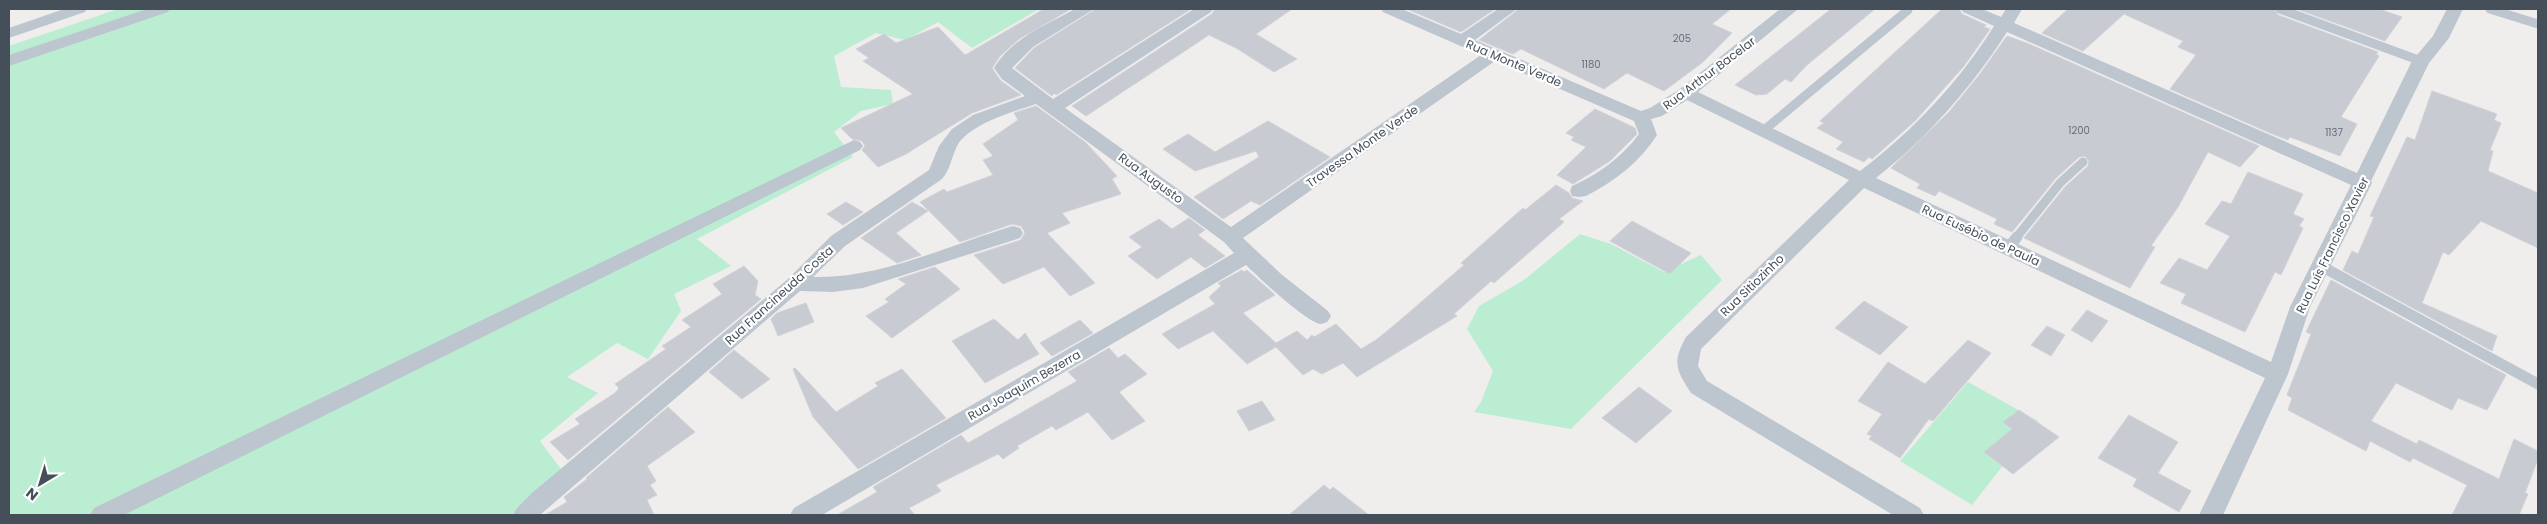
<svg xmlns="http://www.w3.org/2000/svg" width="2547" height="524" viewBox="0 0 2547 524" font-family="Poppins,sans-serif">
  <rect width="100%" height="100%" fill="#f0eded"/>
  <path fill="#bbedd2" d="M118,9H1039L972,48L938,22L905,40L876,33L834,56L841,87L891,90L893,104L861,111L834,132L853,157L697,239L731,266L674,294L681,311L648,359L617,343L567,377L598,393L540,441L563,472L519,515H9V46Z
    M1580,234L1611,244L1664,272L1701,255L1722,280L1571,429L1474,412L1481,402L1493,371L1467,329L1479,306L1524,280Z
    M1968,382L2038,421L1972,505L1900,461Z"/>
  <path fill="#c9cbd3" stroke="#d1d2d8" d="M1044,9H1071L1019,39L1000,56L992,68L1001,81L1021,95L972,113L906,154L878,167L862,150L865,146L862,141L852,139L841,128L913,94L863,61L869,58L856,49L884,34L896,43L938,27L965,55Z
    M1096,9H1191L1056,95L1054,93L1052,96L1015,68L1034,48Z
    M1215,9H1292L1256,34L1297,59L1274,72L1236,48L1209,35L1086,116L1072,106L1212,14Z
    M1407,9H1495L1461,32Z
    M1519,9H1731L1712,24L1732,33L1703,62L1664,91L1627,73L1604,89L1521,49L1513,54L1479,40Z
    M1831,9H1875L1807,65L1791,82L1785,79L1767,94L1756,95L1735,85Z
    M1942,9H1959L1962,14L1986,25L1984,27L1990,29L1964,66L1915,121L1872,159L1869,157L1864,162L1836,149L1843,142L1817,128L1824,123L1820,121Z
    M2068,9H2274L2278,15L2378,52L2376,54L2379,56L2341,117L2357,124L2340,156L2290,137L2288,140L2270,133L2170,89L2196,55L2178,47L2183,41L2124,14L2083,51L2042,33Z
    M2297,9H2379L2402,17L2385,41Z
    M2007,36L2029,44L2259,146L2240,167L2208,152L2178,207L2151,246L2155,247L2130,288L2024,238L2065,187L2088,166L2089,161L2085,156L2079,157L2056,178L2012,232L1994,224L1997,219L1939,191L1935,196L1917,188L1920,184L1891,168L1949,112L1980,74Z
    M2432,91L2497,114L2494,120L2501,123L2490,150L2493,151L2488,171L2538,193V248L2481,221L2449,255L2443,252L2422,303L2497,336L2492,351L2343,270L2352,251L2358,254L2374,217L2370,216L2407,137L2415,140Z
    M1036,106L1085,142L1117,176L1112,179L1121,194L1062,213L1070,223L1047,233L1095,283L1070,296L1044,267L1003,284L974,255L1021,240L1025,232L1021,226L1012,224L960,242L920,202L944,189L947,192L993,175L983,160L993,156L983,144L1018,120L1014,113Z
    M1595,109L1635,128L1637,134L1610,161L1573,184L1557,175L1586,147L1571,140L1574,137L1566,133Z
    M1268,121L1330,157L1260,205L1251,201L1223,219L1194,197L1259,157L1256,151L1195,171L1163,149L1188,134L1215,152Z
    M2248,172L2303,194L2293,214L2304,219L2299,226L2303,228L2281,275L2275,272L2245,332L2181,303L2186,294L2160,283L2179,258L2207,270L2230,236L2205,224L2222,201L2231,204Z
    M1556,185L1569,193L1572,198L1583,201L1559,219L1564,222L1494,283L1491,281L1454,314L1457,316L1357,377L1343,363L1322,374L1313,369L1303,375L1276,347L1247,364L1213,331L1178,349L1162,334L1215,304L1209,297L1221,286L1218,283L1242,270L1244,272L1247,270L1275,295L1243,313L1276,343L1297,331L1307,340L1312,335L1314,337L1336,324L1361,349L1376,340L1398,322L1464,265L1461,263L1523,208L1525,210Z
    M846,202L863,212L843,225L827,214Z
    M912,202L928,211L896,233L921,255L897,263L861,238Z
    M1189,218L1205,230L1198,235L1225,256L1205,268L1191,257L1157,279L1128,256L1142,247L1129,237L1159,219L1172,229Z
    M1632,221L1691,253L1670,274L1610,241Z
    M744,266L758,281L755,295L761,299L568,460L550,442L580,424L575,419L615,393L619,388L615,384L666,349L662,346L691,327L682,320L722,294L713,284Z
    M935,267L960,289L892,338L866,316L889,302L885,299L906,284L898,279Z
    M2331,280L2506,375L2487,410L2458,398L2452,410L2396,383L2371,421L2417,444L2419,440L2499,479L2514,439L2538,451V459L2525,493L2528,494L2519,515H2452L2467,485L2413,458L2410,462L2370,441L2366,451L2288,410L2292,398L2287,395L2311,334L2306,332Z
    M1864,301L1908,327L1880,355L1835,328Z
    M806,303L814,322L778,336L771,319L777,313Z
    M2087,310L2108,321L2092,342L2071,330Z
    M994,319L1018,340L1025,333L1039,354L985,383L952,341Z
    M1080,320L1093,333L1052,356L1040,343Z
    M2047,326L2065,335L2051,356L2031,345Z
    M1968,340L1991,353L1933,421L1929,419L1900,458L1869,439L1872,436L1867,434L1882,414L1858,401L1888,362L1925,384Z
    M1109,348L1118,358L1125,354L1147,374L1119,392L1145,421L1112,440L1088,412L1056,430L1052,426L1017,446L1019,448L1003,459L998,454L936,485L941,491L909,508L915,515H837L877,492L873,487L961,435L968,443L1077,381L1068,372Z
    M734,350L770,379L742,399L709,372Z
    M795,368L836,412L878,386L875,383L902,369L946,418L858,469L813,417L793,369Z
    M1639,387L1672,411L1636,443L1602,418Z
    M1262,401L1275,420L1249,431L1237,411Z
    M668,407L695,432L647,466L656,481L650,485L657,495L647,500L654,515H545L567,502L564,497L587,479L586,478Z
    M2019,410L2059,437L2013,474L1984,452L2012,429L2003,422Z
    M2129,415L2178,442L2158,473L2191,491L2179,512L2133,486L2137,479L2098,458Z
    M1324,485L1330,490L1333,487L1369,515H1289Z"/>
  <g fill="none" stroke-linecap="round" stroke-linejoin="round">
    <path stroke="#bdc6cf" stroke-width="9" d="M2280,9L2421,61
      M2490,9L2538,24
      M1763,131L1908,10
      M2016,238L2060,183L2083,162"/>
    <path stroke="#bdc6cf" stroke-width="11" d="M2008,248L2017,237
      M2321,266L2538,384"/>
    <path fill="#bdc6cf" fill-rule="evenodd" d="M64,9H87L85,12L9,38V28Z
      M147,9H170L168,12L9,66V55Z
      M1075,9H1094L1033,47L1012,68L1053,99L1194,9H1213L1211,12L1065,108L1231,227L1481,55L1383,12L1381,9H1402L1461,34L1498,9H1517L1475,40L1641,111L1650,108L1680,89L1780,9H1798L1698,92L1860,171C1913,131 1959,82 1994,26L1963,12L1961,9H1982L2001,17L2006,9H2022L2014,23L2357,173L2412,61L2433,36L2447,9H2463L2449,38L2429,63L2371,181L2372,183L2310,307L2288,374L2223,515H2199L2265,378L1864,188L1701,349L1698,366L1707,381L1920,508L1924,515H1893L1691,393C1676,370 1672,362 1686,337L1849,180L1687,100L1662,116L1651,119L1657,135C1640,162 1615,181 1586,196L1579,197L1572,196L1570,191L1572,186C1599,174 1621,158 1639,134L1634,121L1495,61L1243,238L1281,274L1328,311L1331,316L1328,321C1328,322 1321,324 1321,324C1307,323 1257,276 1246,265L822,515H790L794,508L1234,253L1224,242L1036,104C1013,112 969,124 957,146C951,158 951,168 942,179L845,246L813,277C880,279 949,245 1013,226L1020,228L1023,233L1020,238L863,288L833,292L800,291L540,515H513L517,508L533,492L788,279L831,236L929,170L939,146L952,129L973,115L1025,96L1002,79L994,68C1012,38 1046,25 1075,9ZM2007,32L2351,185L2290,307L2271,362L1876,178C1927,138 1972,87 2007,32Z
      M854,140L860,142L863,146L860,150L124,515H90L94,508Z"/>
  </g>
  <g text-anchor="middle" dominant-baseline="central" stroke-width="4.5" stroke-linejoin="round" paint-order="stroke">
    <g font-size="10" fill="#666e78">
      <text x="1682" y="38">205</text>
      <text x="1591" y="64">1180</text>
      <text x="2079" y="130">1200</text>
      <text x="2334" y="132">1137</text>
    </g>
    <g font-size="12" fill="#454f5a" stroke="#fff">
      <text transform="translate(1514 63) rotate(23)">Rua Monte Verde</text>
      <text transform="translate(1709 73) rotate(-37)">Rua Arthur Bacelar</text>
      <text transform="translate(1362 146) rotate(-35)">Travessa Monte Verde</text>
      <text transform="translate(1151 178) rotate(36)">Rua Augusto</text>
      <text transform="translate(1981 235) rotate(25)">Rua Eusébio de Paula</text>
      <text transform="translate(2332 245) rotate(-64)">Rua Luís Francisco Xavier</text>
      <text transform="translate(1752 285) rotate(-44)">Rua Sitiozinho</text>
      <text transform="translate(779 295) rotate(-42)">Rua Francineuda Costa</text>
      <text transform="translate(1024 385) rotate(-30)">Rua Joaquim Bezerra</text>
    </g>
  </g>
  <rect width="2547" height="524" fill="none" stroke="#454f5a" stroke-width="20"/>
  <g transform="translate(40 484) rotate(218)" stroke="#ffffff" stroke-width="4" paint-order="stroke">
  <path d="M0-4L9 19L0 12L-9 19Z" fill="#454f5a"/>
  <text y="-8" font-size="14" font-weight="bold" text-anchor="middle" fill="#454f5a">N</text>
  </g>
</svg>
